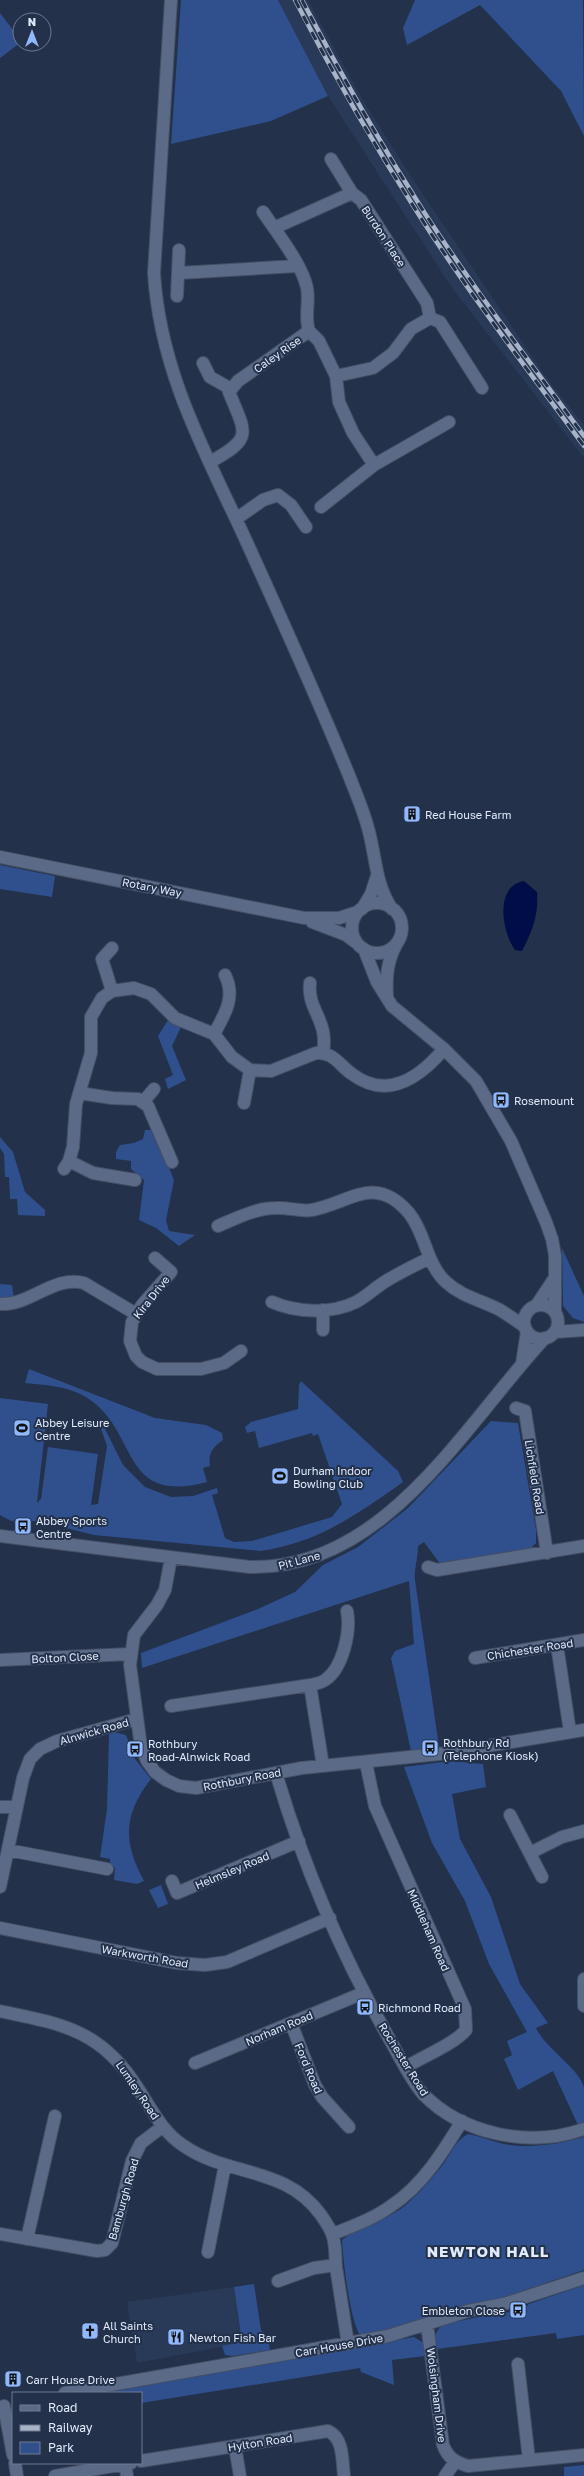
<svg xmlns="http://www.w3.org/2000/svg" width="584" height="2476" viewBox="0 0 584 2476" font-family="'Golos Text',sans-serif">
  <rect width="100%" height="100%" fill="#23314a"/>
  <path fill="#293a58" d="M278,0H308L364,102L414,181L548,380L584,425V458L452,288L328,96Z
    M234,2287L242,2343L137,2363L127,2302Z"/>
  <path fill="#2f508d" d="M181,0H278L328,96L271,121L171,144Z
    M415,0H583L584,136L561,91L480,5L407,45L403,28Z
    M0,13L20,39V43L0,58Z
    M0,865L55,876L52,897L0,889Z
    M168,1020L181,1027L172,1046L186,1080L168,1089L165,1079L173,1075L158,1036Z
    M145,1130H153L174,1180L166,1220L169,1231L195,1235L179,1246L156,1228L139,1220L144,1180L131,1169V1161L116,1159V1152L120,1145L134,1143L143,1139Z
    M0,1137L13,1152L25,1192L45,1210V1216L18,1215L17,1199H10L9,1177H5L4,1154L0,1148Z
    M562,1248L584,1296V1322L573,1318L563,1306Z
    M0,1284L12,1285L14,1299H0Z
    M29,1369L155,1418L206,1425L222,1433L223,1440C213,1447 208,1453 210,1466L203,1468L207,1482C117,1506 140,1427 84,1396C67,1386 45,1385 25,1383Z
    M301,1381L398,1471L403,1482C356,1515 318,1543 260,1551L94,1535L42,1522L19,1520L11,1521L0,1515V1398L48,1404L37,1503L41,1499L48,1447L98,1454L91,1505L98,1504L107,1446L101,1429L103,1425L123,1465L145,1487L171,1497L193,1496L217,1488L218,1493L212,1495L225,1538L234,1542L252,1541L332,1517L342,1504L318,1434L313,1436L312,1433L259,1448L255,1431L247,1433L245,1427L251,1422L298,1409L299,1385Z
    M491,1421L518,1423L536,1530V1543L530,1549L441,1565L424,1542L418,1546C418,1559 414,1568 415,1580L439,1747L411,1751L391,1658L395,1651L414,1644L409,1581L142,1668L141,1653L258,1609L295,1592L323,1565L358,1547L408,1508Z
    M114,1732L126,1735L135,1759L151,1779C123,1815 123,1842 144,1881L137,1884L114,1880L115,1868L110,1864V1859L100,1857L107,1809L109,1734Z
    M450,1761L483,1764L486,1787L452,1794L460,1839L491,1897L520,1984L548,2023L536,2028C545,2048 581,2070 584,2088C584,2099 584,2112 584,2123L578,2125L553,2071L518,2090L504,2059L512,2055L507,2041L527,2032L489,1964L465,1901L432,1843L404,1767Z
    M161,1885L168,1904L158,1908L149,1890Z
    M468,2134C480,2136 491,2141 504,2144C530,2149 559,2144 584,2137V2270L502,2298L462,2307L383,2331L360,2335C350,2320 343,2260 342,2240C361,2225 388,2221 408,2203C420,2192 431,2179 441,2167C450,2156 455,2140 468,2134Z
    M254,2284L261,2330L268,2336L270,2350L233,2356L225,2355L222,2346L242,2342L234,2287Z
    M584,2285V2335L557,2339L556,2333L437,2349L435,2335L441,2325L487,2315L523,2310L529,2304Z
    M414,2337L424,2343L425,2356L392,2360L394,2385L361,2372L360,2368L141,2403V2393H99Z
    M584,2465V2476H564V2467Z"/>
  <path fill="#000d46" d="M524,881L537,892C539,915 532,931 522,951L515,950C502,932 494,886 524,881Z"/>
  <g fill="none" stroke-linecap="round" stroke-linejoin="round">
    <g stroke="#444f65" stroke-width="14">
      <path id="minor" d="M171,0L154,273C160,370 203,448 243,534C279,613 315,692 348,773C355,791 363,809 368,828C376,856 375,884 392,909
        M331,159L352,193L361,200L427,303L430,318L411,329L393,353L373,368L336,376
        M274,228L352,193
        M179,273L297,266
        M177,296L179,250
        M430,318L440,322L482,388
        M309,331L319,341L336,376L339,402L353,433L374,465
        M203,363L210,377L231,389
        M210,462C254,438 246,434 229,392L238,381L309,331C304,316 310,302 307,288C303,266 276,231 263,212
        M321,507L374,465L449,422
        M236,519L263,500L278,495L291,505L306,527
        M0,857L304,918H339L358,912
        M352 928a25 25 0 1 1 50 0a25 25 0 1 1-50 0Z
        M362,909L371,894L377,876
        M312,922L346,935L358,944
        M112,948L102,959L112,991
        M364,949L377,982L392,1006L444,1049L476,1081L511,1141L546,1222L552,1239L555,1255V1311
        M310,983C307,1011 329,1019 323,1053
        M387,996C386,977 387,962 396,945
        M214,1034C225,1014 236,997 225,975
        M79,1093L112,1098L138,1099L148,1106L172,1162
        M143,1102L154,1089
        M244,1103L250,1070
        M69,1161L93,1173L135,1180
        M64,1169L69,1161L73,1147L76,1104L91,1053V1017L102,998L112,991L134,988L151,994L175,1018L214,1034L232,1057L250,1070L271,1071L316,1053C334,1052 339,1065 352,1074C388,1101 420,1077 444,1049
        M218,1226C237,1218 256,1208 276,1208C288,1207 300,1212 312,1210C350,1203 375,1173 409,1213C426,1234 426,1264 446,1282C462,1297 481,1300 500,1310C508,1315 517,1321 525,1327
        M155,1258L171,1272L142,1305L132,1322L130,1341L136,1356L142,1362L157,1369H201L224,1363L241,1351
        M272,1302C297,1313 332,1314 356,1302C367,1296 376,1287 386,1281C401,1272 415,1265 430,1258
        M0,1304C30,1306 53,1275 84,1283L136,1314
        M524 1322a17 17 0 1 1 34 0a17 17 0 1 1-34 0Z
        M536,1306L554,1279
        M323,1310V1330
        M555,1332L584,1330
        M522,1364L527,1331
        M516,1408L525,1411L547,1553
        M0,1536L250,1567C385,1570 464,1425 545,1338
        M171,1558L165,1590L157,1605L134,1635L130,1665L141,1747L147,1761L155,1772L166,1780L179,1786L196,1788L302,1768L439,1754L584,1730
        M428,1567L437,1570L584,1546
        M557,1645L570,1732
        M475,1658L584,1640
        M0,1660L130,1654
        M310,1685L323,1766
        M171,1706L310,1685C315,1684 321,1683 325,1680C343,1668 351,1631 347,1611
        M366,1763L375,1806L465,2009L466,2030C454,2044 424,2056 406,2067
        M276,1773C303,1865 342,1956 390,2040C400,2057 410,2079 423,2094C463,2135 531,2148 584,2129
        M0,1807H16
        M510,1815L542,1877
        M8,1850L107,1869
        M530,1853L562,1837L584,1831
        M172,1881L177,1893L299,1841
        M0,1887L23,1778L30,1759L40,1749L57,1741L137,1719
        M0,1928L177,1963L205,1965L227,1962L330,1918
        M584,1979V2006
        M0,2011C62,2024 101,2030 137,2087C151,2108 162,2132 184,2146C229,2177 286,2166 321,2215C325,2221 330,2228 332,2234C336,2243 335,2256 336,2267C340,2293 344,2318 348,2344
        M291,2023L315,2085L322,2097L349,2127
        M195,2063L363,1993
        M0,2234L97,2251L105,2250L112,2243L132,2161L141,2143L162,2127
        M333,2234C353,2226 373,2219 391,2206C422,2186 443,2152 462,2121
        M27,2239L55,2116
        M208,2252L225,2165
        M278,2281L314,2268L336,2265
        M427,2324L443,2445C448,2458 455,2462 468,2466L584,2455
        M518,2364L529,2460
        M65,2393L388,2336L468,2311L504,2304L584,2278
        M4,2406L13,2455
        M235,2447L240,2476
        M141,2461L328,2431C344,2438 342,2461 344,2476
        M15,2463L17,2476
        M125,2464L127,2476
        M55,2476L131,2463
        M445,2476L455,2462"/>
    </g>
    <use href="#minor" stroke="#5b6b87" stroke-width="12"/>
    <g stroke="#a9b3c7" stroke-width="4.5">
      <path id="rail" d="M295,0C333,74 374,145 419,215C470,295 528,370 584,446
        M302,0C340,73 380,143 424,212C474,289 530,362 584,436"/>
    </g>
    <use href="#rail" stroke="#23314a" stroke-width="3" stroke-dasharray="9" stroke-linecap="butt"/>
  </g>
  <defs>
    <g id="building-square" transform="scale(0.9)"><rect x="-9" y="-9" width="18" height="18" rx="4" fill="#91b8fd" stroke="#23314a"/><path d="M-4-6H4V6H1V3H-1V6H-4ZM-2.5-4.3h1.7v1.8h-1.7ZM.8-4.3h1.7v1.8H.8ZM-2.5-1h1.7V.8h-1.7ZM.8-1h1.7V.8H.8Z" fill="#111"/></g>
    <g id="bus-square" transform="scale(0.9)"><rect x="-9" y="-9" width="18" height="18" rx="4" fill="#91b8fd" stroke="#23314a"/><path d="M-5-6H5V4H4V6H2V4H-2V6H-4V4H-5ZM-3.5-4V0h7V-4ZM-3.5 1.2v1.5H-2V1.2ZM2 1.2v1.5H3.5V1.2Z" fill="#111"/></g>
    <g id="stadium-square" transform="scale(0.9)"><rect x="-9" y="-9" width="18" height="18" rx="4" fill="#91b8fd" stroke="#23314a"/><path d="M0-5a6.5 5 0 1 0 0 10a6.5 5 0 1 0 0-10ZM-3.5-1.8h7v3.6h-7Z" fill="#111"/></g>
    <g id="church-square" transform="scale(0.9)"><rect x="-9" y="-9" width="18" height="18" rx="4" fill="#91b8fd" stroke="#23314a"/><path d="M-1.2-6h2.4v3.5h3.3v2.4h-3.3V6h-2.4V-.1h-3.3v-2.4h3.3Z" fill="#111"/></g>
    <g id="restaurant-square" transform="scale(0.9)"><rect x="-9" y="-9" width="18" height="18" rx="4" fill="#91b8fd" stroke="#23314a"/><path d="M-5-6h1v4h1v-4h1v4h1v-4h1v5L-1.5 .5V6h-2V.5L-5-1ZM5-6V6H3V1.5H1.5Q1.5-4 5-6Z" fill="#111"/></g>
  </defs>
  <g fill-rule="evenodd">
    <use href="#building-square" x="412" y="814"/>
    <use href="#bus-square" x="501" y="1100"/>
    <use href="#stadium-square" x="22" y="1428"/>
    <use href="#stadium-square" x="280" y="1476"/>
    <use href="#bus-square" x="23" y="1526"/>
    <use href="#bus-square" x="430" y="1748"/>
    <use href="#bus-square" x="135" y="1749"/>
    <use href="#bus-square" x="365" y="2007"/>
    <use href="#bus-square" x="518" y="2310"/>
    <use href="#church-square" x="90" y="2331"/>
    <use href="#restaurant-square" x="176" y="2337"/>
    <use href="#building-square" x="13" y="2379"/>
  </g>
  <g text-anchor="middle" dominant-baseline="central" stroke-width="4" stroke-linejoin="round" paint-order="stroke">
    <g font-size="11" fill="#e2ebfc" stroke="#23314a">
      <text transform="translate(384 236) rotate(57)">Burdon Place</text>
      <text transform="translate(277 354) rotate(-35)">Caley Rise</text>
      <text transform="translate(152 887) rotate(11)">Rotary Way</text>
      <text transform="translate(151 1297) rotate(-52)">Kira Drive</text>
      <text transform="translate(535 1477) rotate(81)">Lichfield Road</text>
      <text transform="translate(299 1560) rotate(-15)">Pit Lane</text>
      <text transform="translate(530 1649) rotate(-9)">Chichester Road</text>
      <text transform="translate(65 1657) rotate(-3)">Bolton Close</text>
      <text transform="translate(94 1731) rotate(-16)">Alnwick Road</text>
      <text transform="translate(242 1779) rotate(-11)">Rothbury Road</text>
      <text transform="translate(232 1870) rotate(-23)">Helmsley Road</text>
      <text transform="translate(429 1930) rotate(66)">Middleham Road</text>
      <text transform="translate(145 1956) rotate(10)">Warkworth Road</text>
      <text transform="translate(279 2028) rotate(-23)">Norham Road</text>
      <text transform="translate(404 2059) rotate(58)">Rochester Road</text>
      <text transform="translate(309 2068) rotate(67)">Ford Road</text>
      <text transform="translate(138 2090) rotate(56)">Lumley Road</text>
      <text transform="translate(123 2199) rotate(-74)">Bamburgh Road</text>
      <text transform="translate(339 2345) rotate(-10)">Carr House Drive</text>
      <text transform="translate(437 2395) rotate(83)">Wolsingham Drive</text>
      <text transform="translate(260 2442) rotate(-9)">Hylton Road</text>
    </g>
    <g font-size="11" fill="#e2ebfc" stroke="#23314a" text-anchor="start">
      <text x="425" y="814">Red House Farm</text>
      <text x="514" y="1100">Rosemount</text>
      <text x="35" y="1422">Abbey Leisure<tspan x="35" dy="13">Centre</tspan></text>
      <text x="293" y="1470">Durham Indoor<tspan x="293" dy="13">Bowling Club</tspan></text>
      <text x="36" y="1520">Abbey Sports<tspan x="36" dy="13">Centre</tspan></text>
      <text x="443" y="1742">Rothbury Rd<tspan x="443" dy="13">(Telephone Kiosk)</tspan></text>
      <text x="148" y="1743">Rothbury<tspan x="148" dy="13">Road-Alnwick Road</tspan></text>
      <text x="378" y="2007">Richmond Road</text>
      <text x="505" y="2310" text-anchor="end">Embleton Close</text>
      <text x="103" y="2325">All Saints<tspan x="103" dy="13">Church</tspan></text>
      <text x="189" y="2337">Newton Fish Bar</text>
      <text x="26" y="2379">Carr House Drive</text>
    </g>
    <g font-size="15" font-weight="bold" letter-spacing="1" fill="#e2ebfc" stroke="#23314a">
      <text x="488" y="2251">NEWTON HALL</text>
    </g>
  </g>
  <rect x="12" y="2392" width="130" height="72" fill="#23314a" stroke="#6f7b91"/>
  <rect x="20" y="2405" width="20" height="6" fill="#5b6b87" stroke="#6f7b91"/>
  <text x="48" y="2412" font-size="12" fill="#e2ebfc">Road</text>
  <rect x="20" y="2425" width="20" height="6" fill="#a9b3c7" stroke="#6f7b91"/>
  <text x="48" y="2432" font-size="12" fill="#e2ebfc">Railway</text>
  <rect x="20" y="2442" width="20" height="12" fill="#2f508d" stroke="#6f7b91"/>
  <text x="48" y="2452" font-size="12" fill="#e2ebfc">Park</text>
  <g transform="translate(32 32)"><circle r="19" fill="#23314a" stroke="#6f7b91"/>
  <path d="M0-3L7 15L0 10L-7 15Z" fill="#91b8fd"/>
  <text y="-6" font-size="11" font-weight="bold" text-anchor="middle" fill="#e2ebfc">N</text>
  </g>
</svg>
